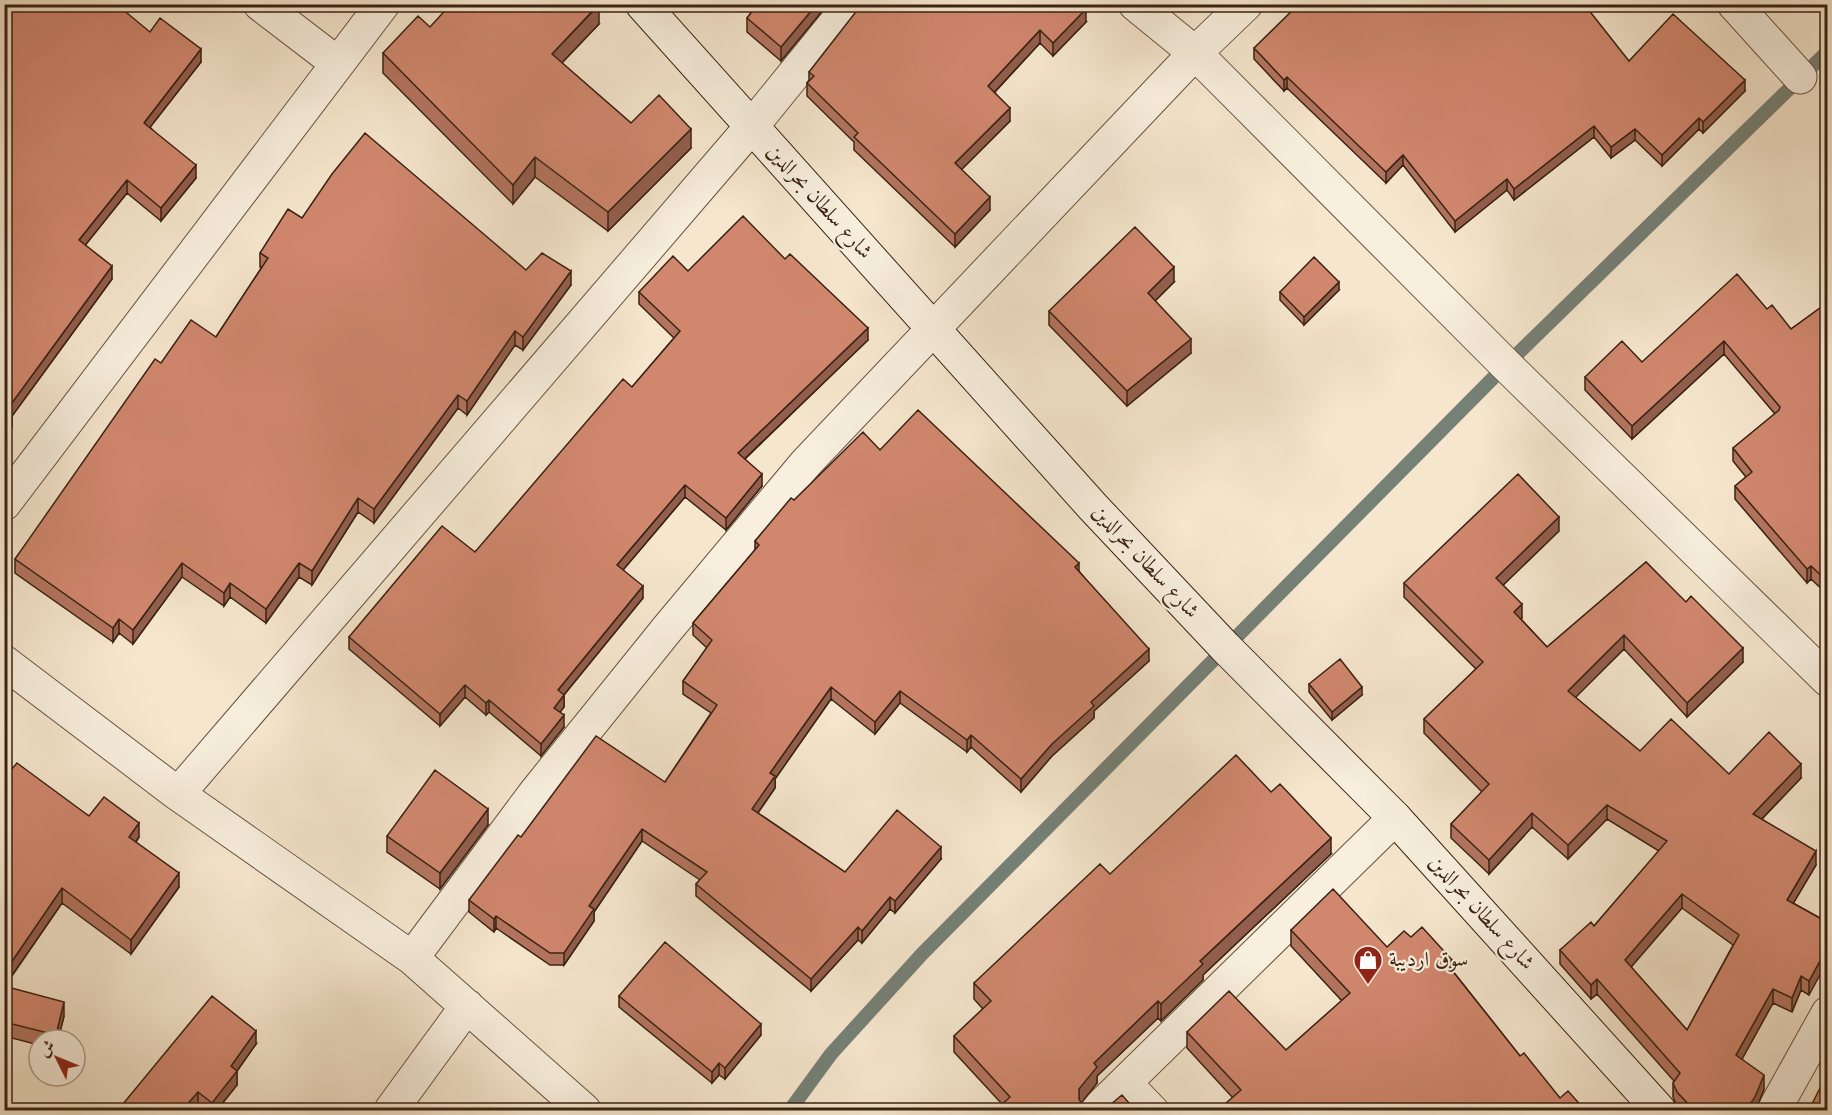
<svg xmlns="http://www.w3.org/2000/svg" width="1832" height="1115" viewBox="0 0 1832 1115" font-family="'Old Standard TT',Amiri,serif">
  <rect width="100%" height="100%" fill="#f5e6cd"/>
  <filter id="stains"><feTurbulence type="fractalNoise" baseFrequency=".00333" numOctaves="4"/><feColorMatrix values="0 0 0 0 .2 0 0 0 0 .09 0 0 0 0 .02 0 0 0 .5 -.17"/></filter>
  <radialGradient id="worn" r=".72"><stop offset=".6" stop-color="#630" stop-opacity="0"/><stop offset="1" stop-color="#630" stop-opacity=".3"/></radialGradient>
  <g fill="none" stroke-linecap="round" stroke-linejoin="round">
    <path stroke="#758076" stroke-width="14" d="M790,1110L831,1054L922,954L1506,365L1828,51"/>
    <g stroke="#695341" stroke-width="29">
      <path id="lane" d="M1127,1081L1155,1110"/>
    </g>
    <g stroke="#695341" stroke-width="35">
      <path id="street" d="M260,4L337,63
        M1135,4L1195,53L1506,365L1828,680
        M1734,4L1800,77
        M4,504L383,4
        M4,662L178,794L412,958L584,1110
        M178,794L752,126L851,4
        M412,958L535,793L668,628L806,463L1195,53L1246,4
        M391,1110L467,1006
        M1097,1110L1395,818
        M1774,1110L1828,1013"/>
    </g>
    <g stroke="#3a2212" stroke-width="35">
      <path id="secondary" d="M642,4L1093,507L1225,647L1395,818L1659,1110"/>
    </g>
    <use href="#lane" stroke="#f8efde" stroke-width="27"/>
    <use href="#street" stroke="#f8efde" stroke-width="33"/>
    <use href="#secondary" stroke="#f8efde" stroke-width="33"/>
  </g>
  <path fill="#b3745f" stroke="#3a2212" stroke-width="1.5" fill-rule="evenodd" d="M4,4L150,32L201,62L150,127L196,178L161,221L127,193L85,245L112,279L12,416V428Z
    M758,4H828L781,61L747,32V18Z
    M1086,22L1053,56L1040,43L995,92L1010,121L961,170L990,210L955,247L854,150V142L807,96V83L809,80V72Z
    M599,24L562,63L631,123L691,148L608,231L535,177L513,204L383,73V53L430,27Z
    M1254,48L1629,61L1745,91L1703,133L1699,129L1662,166L1635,140L1611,158L1594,137L1514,200L1507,190L1455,232L1403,165L1386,183L1287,88L1284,91L1254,59Z
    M302,218L526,270L571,285L523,350L515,345L467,415L458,408L374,523L358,512L312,585L299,577L266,623L230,597L224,606L182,577L133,644L119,633L113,642L15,573V559L161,363L216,337L262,267H260V253Z
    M785,259L868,340L745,459L762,486L726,530L685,497L623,570L643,598L564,695V707L560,712L564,727L541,756L489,712L486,715L465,697L440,726L349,649V637L475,552L632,387L674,338L639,304V292L688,271Z
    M1174,282L1155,301L1191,353L1127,406L1049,325V311Z
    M1339,290L1304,325L1280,300V292Z
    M1827,303V594L1811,579L1807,583L1735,499V486L1746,477L1733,461V448L1775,414L1724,354L1632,439L1585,390V377L1642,362L1767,309L1791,329Z
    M880,450L1079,571L1149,661L1094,711V718L1052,756L1021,792L971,747L967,752L900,703L875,734L831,699L775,779V788L758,813L845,872L941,859L895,913L890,909L862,943L858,940L811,991L696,896V884L700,880L642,841L594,912V921L564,965H550L496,928L494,932L469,912V900L521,837L665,782L711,713L683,694V681L707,648L693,635V623L755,550V541L794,500Z
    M1559,531L1503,585L1522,618L1521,619L1547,647L1646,562L1743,662L1687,717L1624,649L1575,697L1640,751L1729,774L1801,778L1762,819L1816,865L1793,903L1827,922L1809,995L1801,990L1792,1012L1773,1003L1742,1059L1764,1089L1756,1110H1681L1677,1106L1673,1097V1083L1674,1081L1597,994L1591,999L1560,964V950L1594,926L1659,851L1607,819L1568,859L1532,827L1489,874L1451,838V824L1482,792L1424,733V719L1476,669L1404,597V583ZM1682,908L1733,945L1687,1030L1631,967Z
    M1309,684L1362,695L1332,720L1309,692Z
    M4,766L89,816L139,837L136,842L179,887L131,954L62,903L5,986L64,1016L58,1040H39V1045L4,1036Z
    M488,825L440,889L387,852V836Z
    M1331,854L1203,975V980L1161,1021L1158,1018L1097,1076V1083L1081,1103L1002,1104L954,1052V1036L983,1009L974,999V983L1110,874Z
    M1291,930L1387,947L1411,937L1452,970L1520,1056L1560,1098H1233L1187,1048V1032L1286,1050L1342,1001L1291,946Z
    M619,996L761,1035L725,1079L719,1075L712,1083L619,1007Z
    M256,1044L237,1071V1085L217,1110H204L198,1106L118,1110Z"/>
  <path fill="#925e4d" stroke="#3a2212" stroke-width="1.5" d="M817,4H828L781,61V47Z
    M599,5V24L552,73V54Z
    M1086,9V22L1053,56V43Z
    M1040,30V43L988,99V86Z
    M201,49V62L144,135V123Z
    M1287,77V88L1284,91V80Z
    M1745,80V91L1703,133V122Z
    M1010,108V121L955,176V163Z
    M1699,118V129L1662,166V155Z
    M1594,126V137L1514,200V189Z
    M691,129V148L608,231V212Z
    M1635,129V140L1611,158V147Z
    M1403,155V165L1386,183V172Z
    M535,157V177L513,204V185Z
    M196,165V178L161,221V208Z
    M1507,179V190L1455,232V221Z
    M127,180V193L79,253V240Z
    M990,197V210L955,247V234Z
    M112,266V279L12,416V428L4,438V425L6,411Z
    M1174,267V282L1148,308V293Z
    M571,271V285L523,350V337Z
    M1339,282V290L1304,325V317Z
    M868,328V340L738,465V453Z
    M515,331V345L467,415V401Z
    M1191,339V353L1127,406V391Z
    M1724,341V354L1632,439V426Z
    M458,395V408L374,523V509Z
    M762,474V486L726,530V518Z
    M685,485V497L617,577V565Z
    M358,498V512L312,585V571Z
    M1559,517V531L1496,592V578Z
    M182,563V577L133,644V630Z
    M299,563V577L266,623V609Z
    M1079,563V575L1075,567Z
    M1811,566V579L1807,583V569Z
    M230,583V597L224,606V593Z
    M643,586V598L558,702V690Z
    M1522,604V618L1514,626V612Z
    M119,619V633L113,642V628Z
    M1624,635V649L1568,705V691Z
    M1743,648V662L1687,717V703Z
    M1149,649V661L1094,711V718L1052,756L1021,792V779L1052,744L1091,702Z
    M465,685V697L440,726V714Z
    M831,687V699L775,779V788L752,821V809L770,773Z
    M1362,687V695L1332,720V712Z
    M900,691V703L875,734V722Z
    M564,695V707L554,720V708Z
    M489,700V712L486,715V703Z
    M564,715V727L541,756V744Z
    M971,735V747L967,752V740Z
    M1801,764V778L1753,828V814Z
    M1607,805V819L1568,859V845Z
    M488,809V825L440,889V873Z
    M1532,813V827L1489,874V860Z
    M139,823V837L129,851V837Z
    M642,829V841L594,912V921L564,965V953L589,906Z
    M1331,838V854L1203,975V980L1161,1021V1004L1200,961Z
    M941,847V859L895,913V901Z
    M1816,851V865L1787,914V900Z
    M179,873V887L131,954V940Z
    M62,888V903L4,987V973Z
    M1682,894V908L1625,974V960Z
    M890,897V909L862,943V931Z
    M496,916V928L494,932V919Z
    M858,927V940L811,991V979Z
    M1827,948V962L1809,995V981Z
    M1452,960V976L1447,964Z
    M1801,976V990L1792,1012V998Z
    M1597,979V994L1591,999V985Z
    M1773,989V1003L1736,1070V1055Z
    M1158,1001V1018L1097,1076V1083L1079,1106V1089L1094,1063Z
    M64,1002V1016L58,1040H56V1035Z
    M761,1024V1035L725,1079V1068Z
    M256,1031V1044L237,1071V1085L217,1110H212V1103L231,1066Z
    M719,1063V1075L712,1083V1072Z
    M1764,1075V1089L1756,1110H1746Z
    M198,1092V1106L194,1110H182Z"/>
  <path fill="#d0876e" stroke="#3a2212" stroke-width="1.5" fill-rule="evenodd" d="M4,4H116L150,32L160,18L201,49L144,123L196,165L161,208L127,180L79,240L112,266L6,411L12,415L4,425Z
    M451,4H599L552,54L631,123L659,95L691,129L608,212L535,157L513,185L383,53L418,16L430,27Z
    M758,4H817L781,47L747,18Z
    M862,4H1082L1086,9L1053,43L1040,30L988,86L1010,108L955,163L990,197L955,234L854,137L858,133L807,83L814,76L809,72Z
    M1299,4H1584L1629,61L1673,14L1745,80L1703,122L1699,118L1662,155L1635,129L1611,147L1594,126L1514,189L1507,179L1455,221L1403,155L1386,172L1287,77L1284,80L1254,48Z
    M365,133L526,270L542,253L571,271L523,337L515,331L467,401L458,395L374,509L358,498L312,571L299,563L266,609L230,583L224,593L182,563L133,630L119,619L113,628L15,559L155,359L161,363L191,320L216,337L268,258L260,253L288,209L302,218L332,174Z
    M743,216L785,259L790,254L868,328L738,453L762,474L726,518L685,485L617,565L643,586L558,690L564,695L554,708L564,715L541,744L489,700L486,703L465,685L440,714L349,637L442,526L475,552L623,379L632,387L680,331L639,292L673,256L688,271Z
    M1135,227L1174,267L1148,293L1191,339L1127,391L1049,311Z
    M1314,257L1339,282L1304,317L1280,292Z
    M1737,274L1767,309L1772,305L1791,329L1827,303V581L1811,566L1807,569L1735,486L1752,472L1733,448L1779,410L1780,407L1724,341L1632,426L1585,377L1622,341L1642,362Z
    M918,410L1079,563L1075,567L1149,649L1091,702L1094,706L1052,744L1021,779L971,735L967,740L900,691L875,722L831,687L770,773L775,776L752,809L845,872L897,810L941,847L895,901L890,897L862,931L858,927L811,979L696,884L707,872L642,829L589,906L594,909L564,953H550L496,916L494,919L469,900L518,835L521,837L596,736L665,782L717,705L683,681L712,640L693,623L759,545L755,541L791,498L794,500L863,432L880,450Z
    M1518,474L1559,517L1496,578L1522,604L1514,612L1547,647L1646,562L1686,602L1691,596L1743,648L1687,703L1624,635L1568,691L1640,751L1671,719L1729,774L1769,732L1801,764L1753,814L1816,851L1787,900L1827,922V948L1809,981L1801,976L1792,998L1773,989L1736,1055L1764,1075L1755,1097L1746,1110H1694L1677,1092L1673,1083L1680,1073L1597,979L1591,985L1560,950L1591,922L1594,926L1667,841L1607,805L1568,845L1532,813L1489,860L1451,824L1489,784L1424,719L1483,662L1404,583ZM1682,894L1739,935L1687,1030L1625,960Z
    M1340,659L1362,687L1332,712L1309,684Z
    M1236,755L1271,792L1280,784L1331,838L1200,961L1203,964L1161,1004L1158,1001L1094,1063L1097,1067L1079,1089V1099L1083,1106L1090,1110H996L1010,1097L954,1036L991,1001L974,983L1100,864L1110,874Z
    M17,763L89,816L104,797L139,823L129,837L179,873L131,940L62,888L4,973V766L11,770Z
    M435,770L488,809L440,873L387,836Z
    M1333,889L1387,947L1404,931L1411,937L1422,927L1452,960L1447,964L1520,1056L1524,1053L1560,1098L1568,1091L1585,1110H1218L1241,1090L1187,1032L1229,991L1286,1050L1350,993L1291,930Z
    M665,942L761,1024L725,1068L719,1063L712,1072L619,996Z
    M4,986L64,1002L56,1035L4,1022Z
    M212,996L256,1031L231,1066L237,1071L212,1103L198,1092L182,1110H118Z
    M1827,1074V1110H1809Z
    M1122,1095L1135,1110H1104Z"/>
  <defs>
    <g id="shop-pin" transform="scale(1.5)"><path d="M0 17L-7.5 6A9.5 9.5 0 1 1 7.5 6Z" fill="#8f2418" stroke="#f8efde"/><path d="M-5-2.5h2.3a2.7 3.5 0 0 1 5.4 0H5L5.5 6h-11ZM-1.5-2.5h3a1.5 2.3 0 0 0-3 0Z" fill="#fff"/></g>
  </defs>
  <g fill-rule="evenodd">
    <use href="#shop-pin" x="1368" y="960"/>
  </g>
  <g text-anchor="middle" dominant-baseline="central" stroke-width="4.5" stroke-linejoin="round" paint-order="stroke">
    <g font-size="21" fill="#3a2212" stroke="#f8efde">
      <text transform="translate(819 202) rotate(48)">شارع سلطان بحرالدين</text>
      <text transform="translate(1145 562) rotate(47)">شارع سلطان بحرالدين</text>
      <text transform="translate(1481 913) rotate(48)">شارع سلطان بحرالدين</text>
    </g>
    <g font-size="21" fill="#3a2212" stroke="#f8efde" text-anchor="start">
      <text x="1389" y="960">سوق ارديبة</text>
    </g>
  </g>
  <rect width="1832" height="1115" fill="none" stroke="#f5e6cd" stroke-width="24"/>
  <rect x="6" y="6" width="1820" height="1103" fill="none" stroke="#3a2212" stroke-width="3"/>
  <rect x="12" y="12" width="1808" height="1091" fill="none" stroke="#3a2212" stroke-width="1.5"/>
  <g transform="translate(57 1058) rotate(313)"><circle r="28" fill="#f8efde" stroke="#ac9d8c" stroke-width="1.5"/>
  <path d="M0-4.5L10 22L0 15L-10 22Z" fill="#8f2418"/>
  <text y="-9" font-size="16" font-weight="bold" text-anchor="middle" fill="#3a2212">ش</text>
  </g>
  <rect width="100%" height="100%" filter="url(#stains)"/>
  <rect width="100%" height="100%" fill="url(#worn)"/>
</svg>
